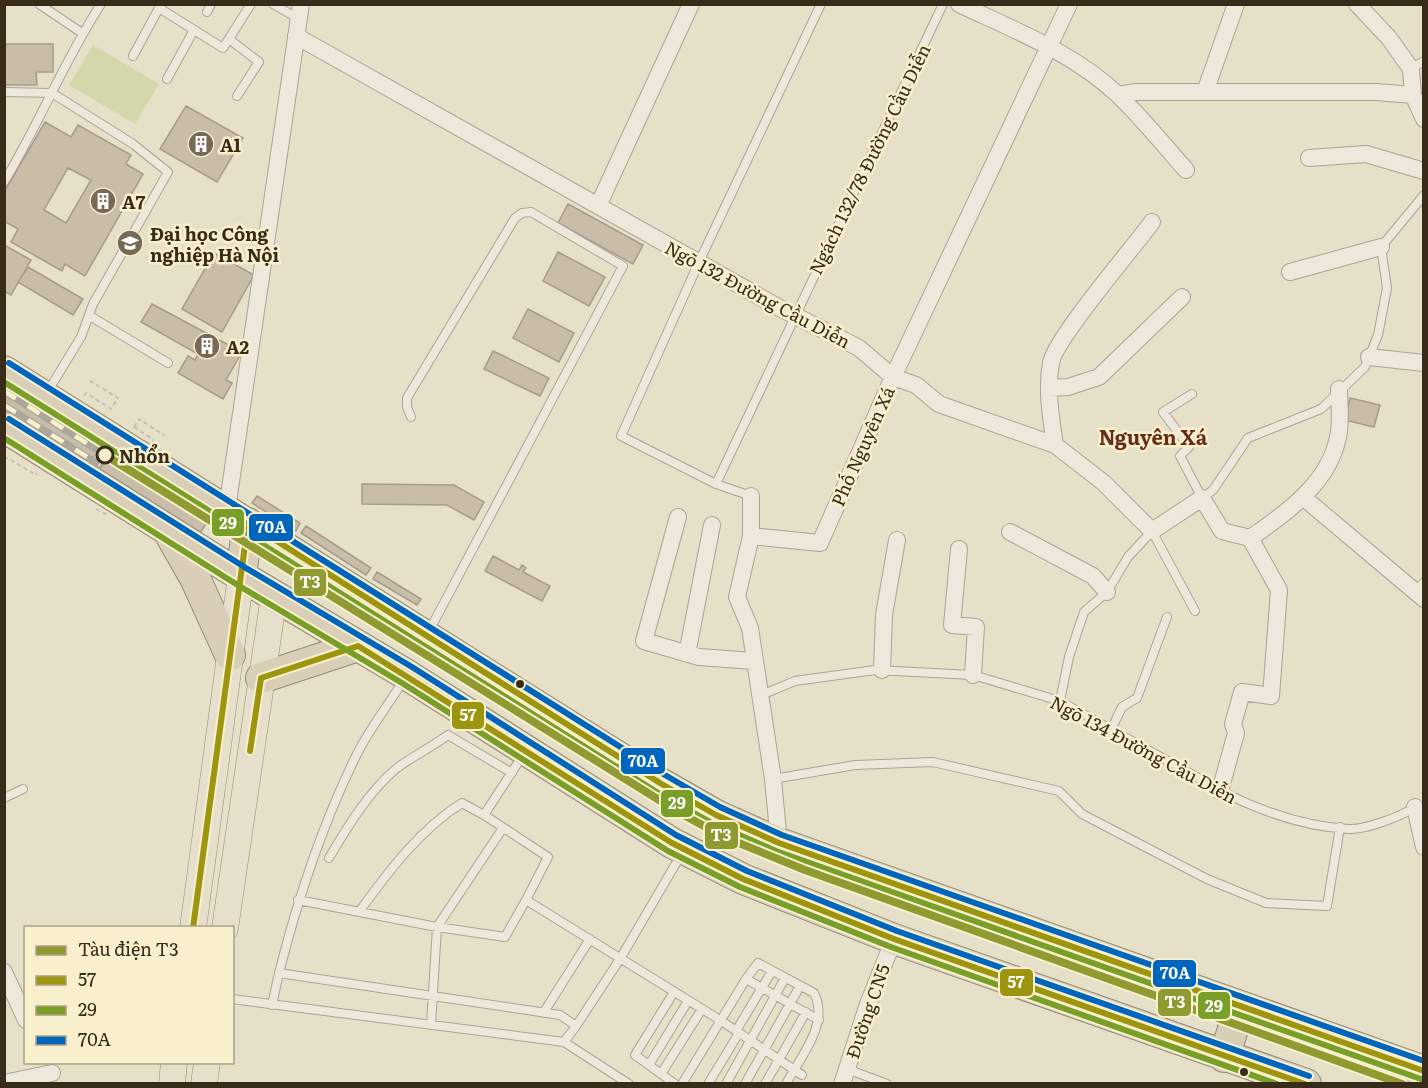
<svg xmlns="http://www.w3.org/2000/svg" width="1428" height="1088" viewBox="0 0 1428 1088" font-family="Literata,serif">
  <rect width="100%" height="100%" fill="#e6e0c9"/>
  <path fill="#d3d7aa" d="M93,45L159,84L135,124L69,85Z"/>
  <path fill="#c9bdaa" stroke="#a69a88" stroke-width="1.5" fill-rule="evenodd" d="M4,44H53V72H36L37,85H4Z
    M186,106L243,138L217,182L160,149Z
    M45,122L71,137L78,125L131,155L126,164L143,174L85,276L65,264L62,271L11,242L18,229L4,221V192ZM68,168L91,180L66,223L44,210Z
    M568,204L643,245L633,264L558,223Z
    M4,245L31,260L11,295L4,291Z
    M558,252L605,277L589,306L543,281Z
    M214,253L254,275L222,332L182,309Z
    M28,267L83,299L73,315L18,282Z
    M152,304L242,352L226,380L232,383L223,399L178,373L188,356L195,360L198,354L141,322Z
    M528,309L574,333L559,362L513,338Z
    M493,351L549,378L540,396L484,369Z
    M4,388L219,504L189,550L4,431Z
    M1350,398L1380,405L1374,427L1345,420Z
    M362,484L454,485L484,502L474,520L447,505L362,504Z
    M257,496L300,523L296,531L252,503Z
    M306,526L371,568L366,575L301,533Z
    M493,556L519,570L522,565L526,568L523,572L550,586L542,601L485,571Z
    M377,572L421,599L417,605L373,579Z"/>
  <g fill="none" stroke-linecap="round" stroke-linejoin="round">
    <g stroke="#aaa393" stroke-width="10">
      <path id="lane" d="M39,4L82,33
        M161,4L159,8L223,48L251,4
        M273,4L299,19
        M207,12L211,4
        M229,39L259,62L237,96
        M133,56L159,8
        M1411,69L1424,61
        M167,79L194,30
        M4,92L52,93L133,144L168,172L93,304L81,337L48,391
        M4,182C39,124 64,61 101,4
        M90,316L168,363
        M1192,394L1163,412L1189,447L1180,456L1202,498L1213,490L1248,438L1321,409L1365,367L1378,335L1387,288L1381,247L1424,195
        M411,417L407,407V398L515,218L522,213L531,212L623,266L428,633
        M716,484L943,4
        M751,496L716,484L621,436L699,262L821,4
        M1415,592L1424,582
        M405,678C389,704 369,729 356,756C322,825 298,898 279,973L560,1015L576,1026L564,1042L629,1084
        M759,696L795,681L875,670L973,675L1060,701L1229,795C1266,813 1308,827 1349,829C1365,830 1402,816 1415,807
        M1060,701L1069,657L1084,612L1107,592L1128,557L1152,531L1195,611
        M1111,730L1122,707L1137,698L1167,617
        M773,779L855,765L933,762L1059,791L1082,814L1207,879L1266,903L1327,906L1340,827
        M4,798L23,789
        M484,815L548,857L526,900
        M329,858C348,826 369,791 397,768C413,756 432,747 448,735L512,773
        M298,900L437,927L505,937L526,900L720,1020L802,1075
        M359,912C388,872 420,829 462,803L484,815L523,755
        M746,979L758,963L814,993C830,1024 800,1057 786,1084
        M674,992L635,1055L675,1084
        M232,999L564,1042
        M272,1005L279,973
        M544,1012L590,939
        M431,1025L437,927L503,828
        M576,1026L620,959L682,853
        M736,1031L772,971
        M649,1065L688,1001
        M847,1069L887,1084
        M661,1074L702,1009
        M682,1084L746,979L819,1020
        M708,1084L739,1033
        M726,1084L785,978
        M745,1084L800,986
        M765,1084L806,1012"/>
    </g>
    <g stroke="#aaa393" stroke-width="18">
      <path id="street" d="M959,4C1014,30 1074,53 1118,95C1142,118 1164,145 1186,170
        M1357,4L1389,38L1411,69L1413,95L1424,119
        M296,36L778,307L859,348L893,377L916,385L939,404L1055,445L1104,483L1152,531L1202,498L1222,531L1250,538C1287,513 1333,480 1339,431C1341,417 1339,402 1339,389
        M1205,92L1236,4
        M1118,95L1134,92H1376L1413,95
        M1309,158L1366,154L1424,171
        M598,206L691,4
        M1290,272L1381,247
        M1369,357L1424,363
        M1050,388L1068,387L1099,377L1182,297
        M1055,445C1051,418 1046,390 1051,363C1054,340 1134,247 1152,222
        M1304,498L1424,599
        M227,509L301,4
        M678,517L644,641L699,657L754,661
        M1010,532L1093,576L1107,592
        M751,536V496
        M959,549L952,625L976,627L973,675
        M687,654L712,525
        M882,670L884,615L897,540
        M1220,791L1236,733L1233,724L1242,692L1271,696L1279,590L1250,538
        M1415,807L1424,847
        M779,843L773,779L750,628L737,597L751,536L820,543L893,377L1069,4
        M4,972L26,1020
        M4,1083L52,1073
        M842,1084L868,1004L894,939"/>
    </g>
    <g stroke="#908979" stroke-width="27">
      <path id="primary" d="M193,928L241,576
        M225,928L274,596
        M172,1084L174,1062
        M204,1084L207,1062"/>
    </g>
    <g stroke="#908979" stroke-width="32">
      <path id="highway" d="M4,371L660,783L716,815L779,843L1424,1071
        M4,427L241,576L407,675L672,843L743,879L894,939L1306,1084
        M171,536L195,578L230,655
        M241,576L248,523
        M261,678L358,646
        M1224,1057L1240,1007"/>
    </g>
    <path stroke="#c5c0b2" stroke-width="2" stroke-dasharray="4.5 3" stroke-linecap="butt" d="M84,396L86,393L111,409L118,398L87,379
      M134,427L139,419L165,436
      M4,456L36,475L37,473"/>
    <use href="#lane" stroke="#ede8db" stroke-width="8"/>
    <use href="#street" stroke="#ede8db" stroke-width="16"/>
    <use href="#primary" stroke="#e5dfcc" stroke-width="26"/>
    <use href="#highway" stroke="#d9cfb9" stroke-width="30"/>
    <g stroke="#aba79c" stroke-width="7">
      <path id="rail" d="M4,391L105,455
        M4,405L100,465"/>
    </g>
    <use href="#rail" stroke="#f8efcd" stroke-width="4.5" stroke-dasharray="14" stroke-linecap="butt"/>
    <path stroke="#c5c0b2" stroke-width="2" stroke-dasharray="4.5 3" stroke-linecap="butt" d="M134,427L154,440
      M96,509L105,514L113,501"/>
    <g stroke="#f8efcd" stroke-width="10">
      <path id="bus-1" d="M250,751L261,678L358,646L672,843L743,879L894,939L1305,1084
        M193,928L248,523L660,783L716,815L779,843L1424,1071"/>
    </g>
    <g stroke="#f8efcd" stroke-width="10">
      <path id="bus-2" d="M4,382L655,791L712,823L776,851L1421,1079
        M4,438L236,584L402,683L668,851L740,887L891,947L1277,1084"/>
    </g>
    <g stroke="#f8efcd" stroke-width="10">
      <path id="bus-3" d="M9,363L665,775L720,807L782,835L1424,1061
        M9,419L246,568L412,667L676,835L747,871L897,931L1309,1076"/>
    </g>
    <use href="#bus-1" stroke="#9c950d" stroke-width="6"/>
    <use href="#bus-2" stroke="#799f29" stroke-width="6"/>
    <use href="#bus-3" stroke="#0065bd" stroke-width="6"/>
    <g stroke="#f8efcd" stroke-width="12">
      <path id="metro-1" d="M105,455L680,813L724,837L805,870L1402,1084"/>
    </g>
    <use href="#metro-1" stroke="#8f9a30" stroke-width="8"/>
  </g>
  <defs>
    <g id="building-disc" transform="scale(1.35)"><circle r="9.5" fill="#766a57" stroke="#f8efcd"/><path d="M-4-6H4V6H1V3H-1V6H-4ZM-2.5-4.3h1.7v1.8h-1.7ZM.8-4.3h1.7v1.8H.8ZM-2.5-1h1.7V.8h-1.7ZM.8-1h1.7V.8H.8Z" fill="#fff"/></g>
    <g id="university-disc" transform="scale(1.35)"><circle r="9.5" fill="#766a57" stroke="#f8efcd"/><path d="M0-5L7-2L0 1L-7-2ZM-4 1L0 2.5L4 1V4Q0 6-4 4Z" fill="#fff"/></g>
  </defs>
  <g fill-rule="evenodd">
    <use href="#building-disc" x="201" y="144"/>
    <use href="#building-disc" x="103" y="201"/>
    <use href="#university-disc" x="130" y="243"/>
    <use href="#building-disc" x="207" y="346"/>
  </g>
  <circle fill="#f8efcd" stroke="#392b1a" stroke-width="3" cx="105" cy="455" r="8"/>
  <g fill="#392b1a" stroke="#f8efcd" stroke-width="2">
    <circle cx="520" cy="684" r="5"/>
    <circle cx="1244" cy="1072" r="5"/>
  </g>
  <g text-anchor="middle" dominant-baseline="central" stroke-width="5" stroke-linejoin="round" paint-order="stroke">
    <g font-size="18" font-weight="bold" fill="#392b1a" stroke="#f8efcd" text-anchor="start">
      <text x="220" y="144">A1</text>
      <text x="122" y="201">A7</text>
      <text x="150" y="233">Đại học Công<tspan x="150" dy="21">nghiệp Hà Nội</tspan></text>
      <text x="226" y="346">A2</text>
    </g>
    <g font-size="18" fill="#392b1a" stroke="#f8efcd">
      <text transform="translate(869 159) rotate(-64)">Ngách 132/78 Đường Cầu Diễn</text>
      <text transform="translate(758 294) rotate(28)">Ngõ 132 Đường Cầu Diễn</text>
      <text transform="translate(862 446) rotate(-66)">Phố Nguyên Xá</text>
      <text transform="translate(1144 749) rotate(28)">Ngõ 134 Đường Cầu Diễn</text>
      <text transform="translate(867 1011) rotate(-71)">Đường CN5</text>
    </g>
    <g font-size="18" font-weight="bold" fill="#392b1a" stroke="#f8efcd" text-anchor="start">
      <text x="119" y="455">Nhổn</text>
    </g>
    <g font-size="20" font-weight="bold" fill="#692d16" stroke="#f8efcd">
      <text x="1153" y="436">Nguyên Xá</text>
    </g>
  </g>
  <g stroke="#f8efcd" stroke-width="2">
    <rect x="211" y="508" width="34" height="29" rx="6" fill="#799f29"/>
    <rect x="248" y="513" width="46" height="29" rx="6" fill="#0065bd"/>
    <rect x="293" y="568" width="34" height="29" rx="6" fill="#8f9a30"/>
    <rect x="451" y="701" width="34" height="29" rx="6" fill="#9c950d"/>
    <rect x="620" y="747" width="46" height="28" rx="6" fill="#0065bd"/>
    <rect x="660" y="789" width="34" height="29" rx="6" fill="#799f29"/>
    <rect x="704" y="821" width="35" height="29" rx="6" fill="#8f9a30"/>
    <rect x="1152" y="959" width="45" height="29" rx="6" fill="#0065bd"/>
    <rect x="999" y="968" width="35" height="29" rx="6" fill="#9c950d"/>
    <rect x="1157" y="988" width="35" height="29" rx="6" fill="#8f9a30"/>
    <rect x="1197" y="991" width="34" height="29" rx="6" fill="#799f29"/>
  </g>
  <g font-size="16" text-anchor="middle" font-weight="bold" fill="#fff">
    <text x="228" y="529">29</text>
    <text x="271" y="533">70A</text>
    <text x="310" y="588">T3</text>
    <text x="468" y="721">57</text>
    <text x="643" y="767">70A</text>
    <text x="677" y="809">29</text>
    <text x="721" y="841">T3</text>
    <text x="1175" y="979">70A</text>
    <text x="1016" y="988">57</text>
    <text x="1175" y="1008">T3</text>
    <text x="1214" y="1012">29</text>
  </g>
  <rect width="1428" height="1088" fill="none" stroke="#392b1a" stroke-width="12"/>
  <rect x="24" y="926" width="210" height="138" fill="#f8efcd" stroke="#aca185" stroke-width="1.5"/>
  <rect x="36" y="946" width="30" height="9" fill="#8f9a30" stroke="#aca185" stroke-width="1.5"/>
  <text x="78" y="956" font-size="18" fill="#392b1a">Tàu điện T3</text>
  <rect x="36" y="976" width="30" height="9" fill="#9c950d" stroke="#aca185" stroke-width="1.5"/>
  <text x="78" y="986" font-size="18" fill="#392b1a">57</text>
  <rect x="36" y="1006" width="30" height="9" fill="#799f29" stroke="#aca185" stroke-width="1.5"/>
  <text x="78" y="1016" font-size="18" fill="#392b1a">29</text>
  <rect x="36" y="1036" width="30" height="9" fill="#0065bd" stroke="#aca185" stroke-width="1.5"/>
  <text x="78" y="1046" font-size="18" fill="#392b1a">70A</text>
</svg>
